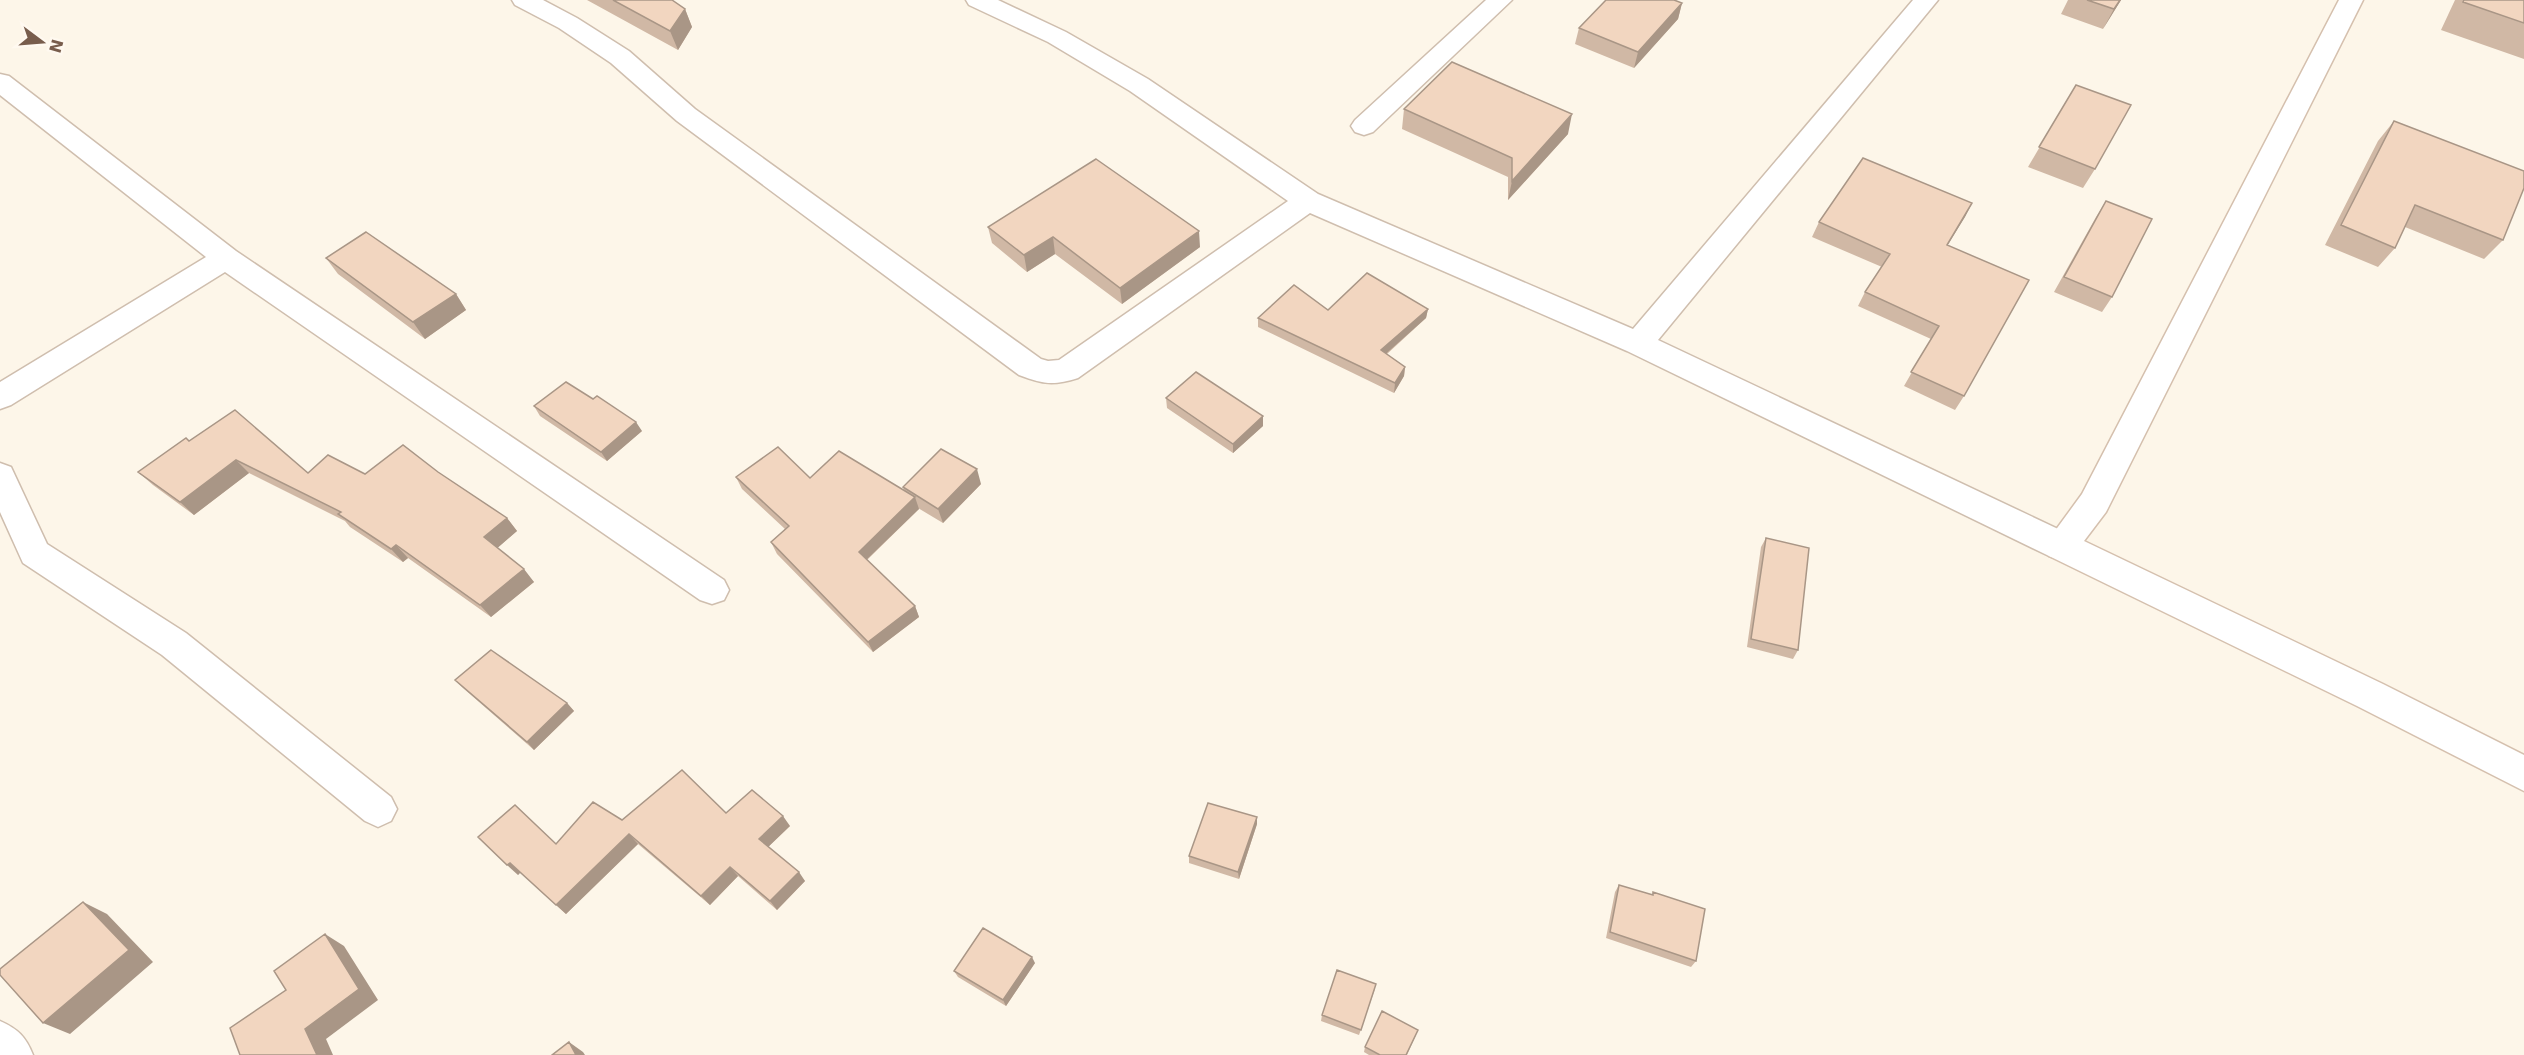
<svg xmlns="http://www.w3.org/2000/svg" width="2524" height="1055" viewBox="0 0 2524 1055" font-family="'DejaVu Sans',sans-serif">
  <rect width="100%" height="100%" fill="#fdf6e9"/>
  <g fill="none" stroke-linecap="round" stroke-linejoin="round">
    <g stroke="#cfbeae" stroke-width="3">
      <path id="street" d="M512,0H543L577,18L629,51L695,109L1041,359L1048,361L1059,360L1288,201L1130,91L1048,42L969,5L966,0H998L1066,32L1148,79L1318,194L1633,329L1913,0H1938L1658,340L2073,536L2078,546L2073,556L2061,560L2049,556L1627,351L1310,213L1078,378C1053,386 1043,384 1019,375L677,121L611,63L559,28L515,5Z
        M1486,0H1512L1373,132L1364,135L1355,132L1351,126L1355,120Z
        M0,74L9,76L236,251L724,580L729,590L724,600L712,604L700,600L225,272L11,405L0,409V382L206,257L0,95Z
        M0,463L11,467L47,544L186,633L391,797L397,809L391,821L378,827L365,821L162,655L23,563L0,512Z
        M0,1021C18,1029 26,1037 33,1055H0Z"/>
    </g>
    <g stroke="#d5c0ae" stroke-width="3">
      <path id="secondary" d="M2339,0H2363L2106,512L2084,541L2383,684L2524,755V791L2357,706L2049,556L2044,546L2082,494Z"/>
    </g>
    <use href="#street" fill="#fff" fill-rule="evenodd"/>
    <use href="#secondary" fill="#fff" fill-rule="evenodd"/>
  </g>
  <path fill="#d0b8a5" d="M587,0H672L685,9L692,27L678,50Z
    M2068,0H2121L2103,29L2061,14Z
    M2455,0H2524V59L2441,30Z
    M1682,3L1678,19L1634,68L1575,44L1579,28Z
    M2076,85L2095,169L2083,188L2028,167Z
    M1404,109L1568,134L1508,200V177L1402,129Z
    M2394,121L2503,240L2484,259L2405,227L2395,248L2378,267L2325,245L2378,141Z
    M2106,201L2112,297L2102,312L2054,292L2096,217Z
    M1972,203L1947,245L1964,396L1955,410L1904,386L1931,339L1858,306L1865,292L1882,267L1812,237L1819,222Z
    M988,227L1200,247L1122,304L1055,254L1027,272L992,243Z
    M326,258L456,294L466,310L425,339L338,274Z
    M1428,309L1426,318L1387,354L1405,367L1404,376L1394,393L1258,327V318L1328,310Z
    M1166,398L1263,426L1233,453L1167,408Z
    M534,406L642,431L607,461L540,416Z
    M189,441L308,473L365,474L438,472L507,518L517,531L497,548L534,582L491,617L408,558L403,562L350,527L345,521L249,473L194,515L153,485L138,472Z
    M736,477L810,478L904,491L903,487L981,484L943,523L918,508L919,509L867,560L915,606L919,617L873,652L777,554L771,542L785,529L742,489Z
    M1766,538L1798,650L1793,659L1747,647L1761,547Z
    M455,680L567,703L574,711L534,750L463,688Z
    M515,805L556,844L622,820L726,813L790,826L768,847L805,881L777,910L738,876L710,905L638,844L566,914L520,872L518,875Z
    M1257,824L1239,879L1189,863V856Z
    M1619,885L1652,895L1653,892L1696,961L1691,967L1606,938L1615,892Z
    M1035,963L1006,1006L958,977L954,971Z
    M1375,989L1359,1035L1321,1021L1322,1015Z
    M1416,1035L1407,1055H1369L1364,1052L1365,1047Z"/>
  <path fill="#a99686" d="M2120,0H2121L2103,29L2114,9Z
    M1682,3L1678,19L1634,68L1638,52Z
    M685,9L692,27L678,50L670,31Z
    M1572,114L1568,134L1508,200L1512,181Z
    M1972,203L1965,217L1939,259L1947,245Z
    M1199,231L1200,247L1122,304L1120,288Z
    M1053,237L1055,254L1027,272L1024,255Z
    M456,294L466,310L425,339L413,322Z
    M1428,309L1426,318L1380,359L1381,350Z
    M1405,367L1404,376L1394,393L1395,383Z
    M1263,416V426L1233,453V444Z
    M636,422L642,431L607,461L601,452Z
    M236,460L249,473L194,515L180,502Z
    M977,469L981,484L943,523L938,509Z
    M915,497L919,509L863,563L859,552Z
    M507,518L517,531L494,551L484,537Z
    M396,545L408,558L403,562L391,549Z
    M524,569L534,582L491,617L480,605Z
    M915,606L919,617L873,652L868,642Z
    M567,703L574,711L534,750L527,742Z
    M783,816L790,826L766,849L759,839Z
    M1257,817V824L1239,879L1238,872Z
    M629,834L638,844L566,914L556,905Z
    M510,863L521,872L518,875L507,865Z
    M730,867L738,876L710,905L701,896Z
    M799,872L805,881L777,910L770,901Z
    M83,902L107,914L153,962L70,1034L43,1023Z
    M325,934L344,946L378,1000L326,1039L333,1055H317L305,1029Z
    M1032,957L1035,963L1006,1006L1003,1000Z
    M569,1042L583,1052L585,1055H576Z"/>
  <path fill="#f2d6c0" stroke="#a99686" stroke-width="1.5" d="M613,0H672L685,9L670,31Z
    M1606,0H1674L1682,3L1638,52L1579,28Z
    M2087,0H2120L2114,9Z
    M2464,0H2524V23L2463,2Z
    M1452,62L1572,114L1512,181V158L1404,109Z
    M2076,85L2131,105L2095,169L2039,147Z
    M2394,121L2524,171V188L2503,240L2415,205L2395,248L2341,225Z
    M1863,158L1972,203L1947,245L2029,280L1964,396L1911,372L1939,326L1865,292L1890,254L1819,222Z
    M1096,159L1199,231L1120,288L1053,237L1024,255L988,227Z
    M2106,201L2152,219L2112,297L2064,277Z
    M366,232L456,294L413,322L326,258Z
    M1367,273L1428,309L1381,350L1405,367L1395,383L1258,318L1294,285L1328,310Z
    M1196,372L1263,416L1233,444L1166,398Z
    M566,382L593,399L597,396L636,422L601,452L534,406Z
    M235,410L308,473L328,455L365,474L403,445L438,472L507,518L484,537L524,569L480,605L396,545L391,549L338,514L341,512L236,460L180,502L138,472L186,438L189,441Z
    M778,447L810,478L839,451L915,497L859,552L915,606L868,642L771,542L789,526L736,477Z
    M941,449L977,469L938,509L903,487Z
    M1766,538L1809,548L1798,650L1751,639Z
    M491,650L567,703L527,742L455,680Z
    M682,770L726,813L752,790L783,816L759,839L799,872L770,901L730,867L701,896L629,834L556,905L510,863L507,865L478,837L515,805L556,844L593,802L622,820Z
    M1208,803L1257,817L1238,872L1189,856Z
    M1619,885L1653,895V892L1705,909L1696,961L1610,932Z
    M83,902L129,950L43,1023L0,975V969Z
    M983,928L1032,957L1003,1000L954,971Z
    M325,934L359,989L305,1029L317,1055H240L230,1028L286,990L274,971Z
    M1337,970L1376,984L1361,1030L1322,1015Z
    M1382,1011L1418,1030L1406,1055H1380L1365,1047Z
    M569,1042L576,1055H552Z"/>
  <g transform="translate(42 42) rotate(106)" stroke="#fff9f0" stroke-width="4.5" paint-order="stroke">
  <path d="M0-4.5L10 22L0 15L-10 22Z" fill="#785d4c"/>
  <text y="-9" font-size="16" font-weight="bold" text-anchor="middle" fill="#785d4c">N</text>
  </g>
</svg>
